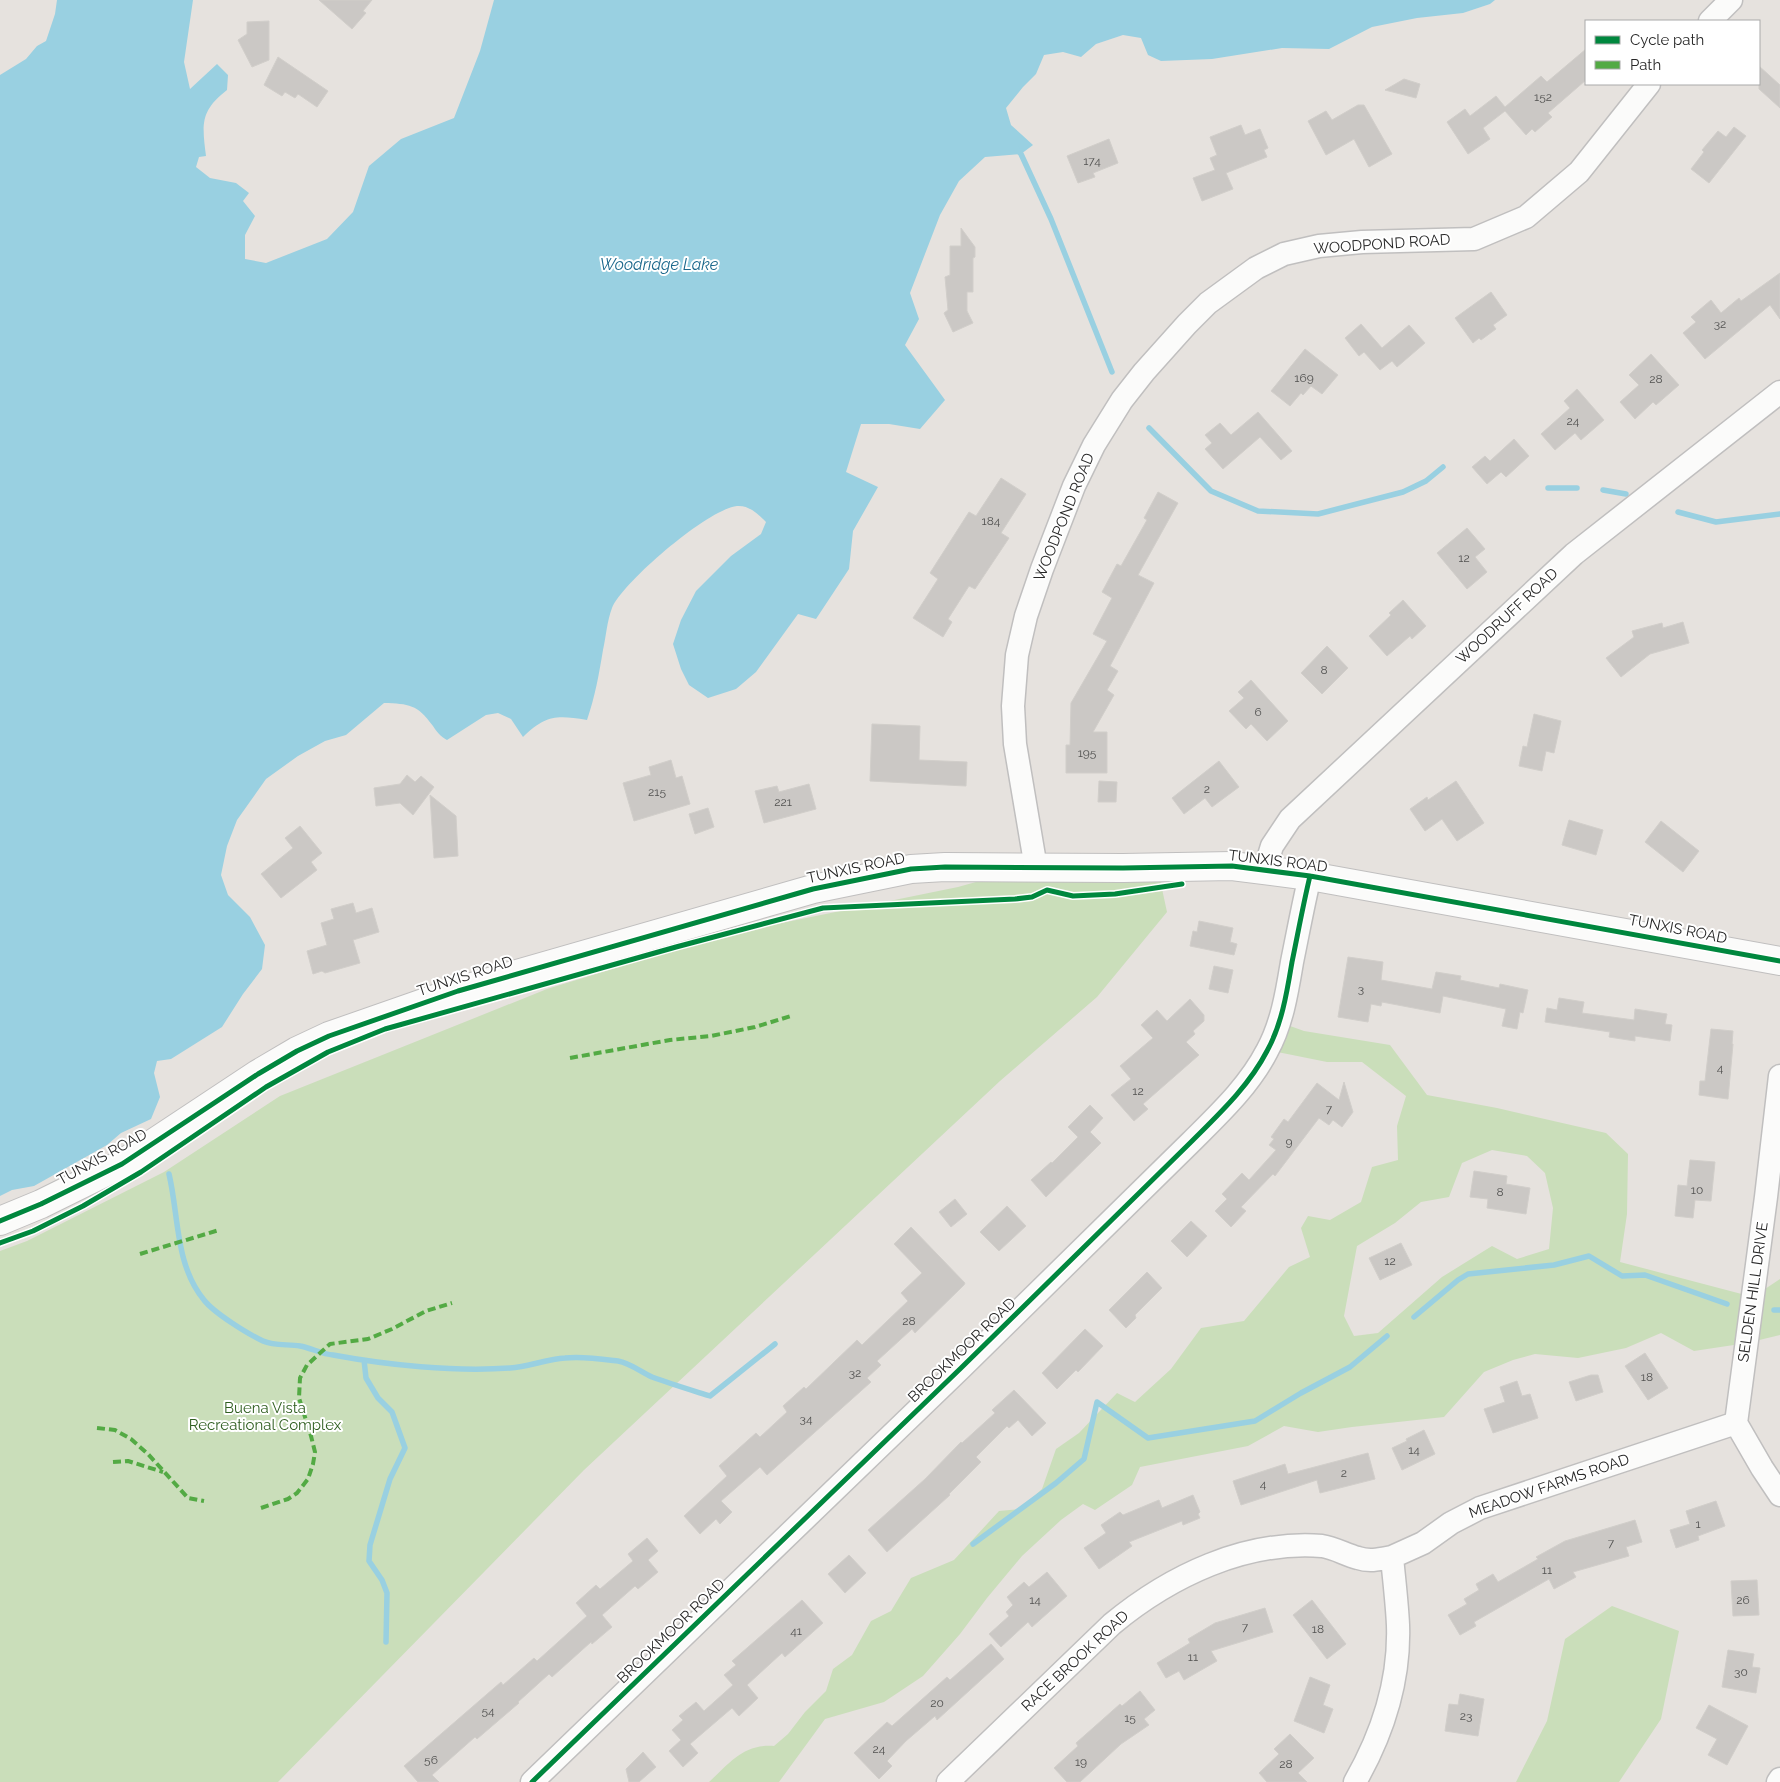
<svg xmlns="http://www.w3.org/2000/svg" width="1780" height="1782" viewBox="0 0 1780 1782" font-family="Raleway,sans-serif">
  <rect width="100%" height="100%" fill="#e6e2de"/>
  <path fill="#cadeba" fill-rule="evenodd" d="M1008,873L1159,875L1167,912L1097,997L1000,1081L584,1470L278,1782H0V1251L27,1241L164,1172L280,1096L547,989L723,935L958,887Z
    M1279,1022L1304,1031L1390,1045L1427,1095L1497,1108L1606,1133L1628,1154L1627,1214L1620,1262L1753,1297L1780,1279V1335L1747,1343L1694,1351L1661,1333L1626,1348L1578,1358L1535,1354L1513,1360L1484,1372L1444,1417L1352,1427L1318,1432L1284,1426L1248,1446L1140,1467L1132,1485L1095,1510L1083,1504L1061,1520L1022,1556L987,1598L960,1634L923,1676L884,1702L825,1719L779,1782H709C730,1763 743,1744 774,1746L788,1734L805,1712L826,1691L833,1669L852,1655L871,1621L891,1611L911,1578L954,1560L999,1511L1020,1509L1042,1489L1056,1449L1079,1433L1117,1393L1135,1402L1171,1369L1201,1328L1244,1321L1289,1267L1310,1257L1301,1228L1308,1216L1330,1220L1361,1202L1372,1167L1398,1160L1397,1126L1406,1096L1362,1062H1327L1268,1050ZM1492,1150L1527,1156L1545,1173L1553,1208L1549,1249L1517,1259L1492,1246L1442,1277L1378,1333L1354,1336L1344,1316L1357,1246L1395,1223L1421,1202L1449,1197L1462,1163Z
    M1612,1606L1679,1631L1661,1719L1619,1782H1516L1547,1721L1565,1639Z"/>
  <path fill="#99d0e1" d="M57,0H193L184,62L190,89L217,64L228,75L227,90C200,111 202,124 206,156L199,157L196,167L210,178L236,183L249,193L243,201L255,216L245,235V259L266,263L327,239L353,212L369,166L401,139L454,118L480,51L494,0H1495L1490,4L1463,13L1417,18L1372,27L1329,49L1282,48L1212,59L1161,61L1148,55L1141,38L1123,35L1096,44L1081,57L1063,52L1044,55L1036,74L1023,87L1006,108L1011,125L1033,145L1021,154L985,157L959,181L940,215L910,293L919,319L905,345L945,400L920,429L889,424H861L846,472L878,487L853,531L849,569L816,619L798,614L756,672L736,689L708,698L689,685L681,669L673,644L681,620L696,591L731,556L761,534L766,522C758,514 749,505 737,506C708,509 623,582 612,608C607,621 606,637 603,650C599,674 595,697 587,720C556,715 546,715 523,737L511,719L498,713L486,715L447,740C440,736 437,732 433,726C417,704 409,704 384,703L346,735L325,741L298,756L266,779L237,820L227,846L221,875L228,895L250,917L265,945L262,969L243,994L222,1027L171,1059L157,1061L154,1073L160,1097L151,1119L121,1133L107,1145L34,1186L12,1190L0,1196V75L26,59L37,46L46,41L55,14Z"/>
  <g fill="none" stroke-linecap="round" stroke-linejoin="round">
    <path stroke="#99d0e1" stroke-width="5.5" d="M1017,149L1021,154L1051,219L1112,372
      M1149,428L1211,491L1258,511L1318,514L1403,492L1426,481L1443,467
      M1548,488H1577
      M1603,490L1626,494
      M1678,512L1716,522L1780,514
      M169,1174C179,1216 175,1265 204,1300C214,1313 248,1334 263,1341C274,1346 288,1344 300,1346C311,1348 322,1354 333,1355C387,1365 454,1372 510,1368C528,1367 547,1359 565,1358C582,1356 602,1359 618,1361C630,1363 641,1372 652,1377C671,1384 691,1390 710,1396L775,1344
      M1774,1310H1780
      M1414,1317L1458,1280L1468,1274L1554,1265L1589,1256L1622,1276L1645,1275L1727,1304
      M364,1360L366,1378L378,1398L392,1412L405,1448L390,1479L370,1545L369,1561L382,1580L387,1593L386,1642
      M973,1544L1056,1483L1084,1459L1097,1402L1148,1438L1255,1421L1301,1393L1350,1367L1387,1336"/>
  </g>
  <path fill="#cbc8c5" stroke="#d1ceca" d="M319,0H372L363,11L366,13L352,29Z
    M269,21V60L252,67L238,40L247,34V22Z
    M1586,49V80L1548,113L1552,117L1535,132L1532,129L1526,135L1505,111L1483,128L1490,139L1468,154L1447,122L1465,109L1470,116L1496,96L1505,107L1541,76L1547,82Z
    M278,57L328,91L317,107L298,94L295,98L285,92L282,96L264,85Z
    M1759,66L1780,85V108L1759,89Z
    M1404,79L1420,84L1416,98L1385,90Z
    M1358,105H1364L1392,154L1369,167L1354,139L1326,155L1308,121L1326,111L1332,120Z
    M1241,125L1245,135L1260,129L1268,148L1264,150L1267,157L1226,173L1233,189L1202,201L1193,178L1215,170L1210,158L1217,155L1210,137Z
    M1734,127L1746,136L1709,183L1691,169L1704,152L1702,150L1718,131L1726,137Z
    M1109,139L1118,163L1093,173L1095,177L1078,183L1067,156Z
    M961,228L975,247V257L973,258V292H967V311L973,323L953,332L944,313L948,310L945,277L950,275V246H961Z
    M1780,273V319L1770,305L1705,359L1683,333L1696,322L1691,317L1711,300L1721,313L1739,298L1741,301Z
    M1491,292L1507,315L1493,325L1496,329L1481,340L1479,338L1473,343L1455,318Z
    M1361,324L1382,348L1409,325L1425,343L1397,367L1392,361L1380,370L1364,352L1359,356L1345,338Z
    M1305,349L1338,375L1322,394L1311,386L1303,395L1301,393L1290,406L1271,391Z
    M1651,354L1679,385L1656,405L1653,402L1635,419L1620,402L1639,385L1629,375Z
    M1577,389L1604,420L1581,440L1575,433L1555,450L1541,434L1570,408L1564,401Z
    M1258,412L1292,451L1281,460L1260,437L1223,469L1205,449L1212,443L1205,435L1220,423L1231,435Z
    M1514,439L1529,456L1506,477L1501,472L1487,484L1472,467L1485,456L1490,461Z
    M1001,478L1026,494L1001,533L1009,538L975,589L969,586L948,619L952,622L943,637L913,618L938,579L930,573L969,512L976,516Z
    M1158,492L1178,503L1138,575L1154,583L1110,666L1118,671L1107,690L1114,695L1093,732H1107V773H1066V745H1070L1071,703L1107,641L1093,634L1112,598L1102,592L1117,564L1121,566L1147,520L1144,518Z
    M1467,528L1485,549L1475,557L1487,572L1467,589L1437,553Z
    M1403,600L1426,626L1412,639L1410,636L1387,656L1369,636L1391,615L1389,613Z
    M1683,622L1689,643L1650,654L1621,677L1606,658L1634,637L1632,631L1662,623L1663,628Z
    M1327,646L1348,668L1322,694L1301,673Z
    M1251,680L1288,721L1267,741L1251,724L1246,729L1229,711L1244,698L1238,692Z
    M1534,714L1561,721L1554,753L1546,751L1542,771L1519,766L1523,746L1527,747Z
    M872,724L920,726L919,760L967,762L966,786L870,781Z
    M671,760L676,778L682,776L690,804L634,821L623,783L651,775L649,767Z
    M1219,761L1239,787L1212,807L1205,798L1184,814L1172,798Z
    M407,775L415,782L421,776L434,787L413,815L400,803L376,806L374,788L400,784Z
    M1099,781L1117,782L1116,802H1098Z
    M1456,781L1484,823L1457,841L1442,819L1425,831L1410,809L1427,797L1428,800Z
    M809,784L816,809L764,823L755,791L777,786L779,792Z
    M430,795L456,816L458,856L434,858Z
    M708,808L714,827L695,834L689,814Z
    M1569,820L1603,830L1596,855L1562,845Z
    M1661,821L1699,851L1683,872L1645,842Z
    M300,826L322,853L311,862L317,870L281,898L261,874L293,848L285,838Z
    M353,903L356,913L372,908L379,932L353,940L360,963L325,973L322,971L313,974L307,951L327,945L321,923L334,919L331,909Z
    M1199,921L1233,928L1230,942L1237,944L1234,955L1190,946L1193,931L1197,932Z
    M1348,957L1383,962L1381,980L1432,989L1436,972L1461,976L1460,980L1499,988L1500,984L1528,990L1523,1013L1520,1012L1517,1029L1502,1026L1506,1009L1443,996L1440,1013L1382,1002L1381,1006L1371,1004L1368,1022L1338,1017Z
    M1214,966L1233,970L1228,993L1209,989Z
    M1559,998L1584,1002L1582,1013L1634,1020L1635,1009L1667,1014L1665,1024L1672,1025L1670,1041L1635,1036V1041L1609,1037L1610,1032L1545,1022L1547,1008L1557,1010Z
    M1190,999L1204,1015V1021L1193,1031L1195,1034L1186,1042L1199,1055L1143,1104L1148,1109L1134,1121L1111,1095L1131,1079L1120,1066L1153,1038L1141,1025L1157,1010L1167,1021Z
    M1711,1029L1733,1031L1732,1044H1733L1728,1099L1699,1095L1700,1081H1705Z
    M1344,1082L1353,1112L1342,1127L1333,1120L1329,1125L1319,1118L1275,1176L1273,1174L1241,1207L1246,1211L1231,1227L1215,1211L1227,1199L1222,1194L1242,1173L1249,1180L1276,1150L1269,1145L1274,1139L1271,1137L1284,1119L1288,1122L1317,1083L1339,1100Z
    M1090,1105L1103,1118L1090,1132L1101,1143L1046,1197L1031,1180L1051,1162L1052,1163L1078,1137L1068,1127Z
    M1690,1160L1715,1162L1711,1201L1695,1200L1693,1218L1675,1216L1678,1185L1687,1186Z
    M1474,1171L1507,1176L1506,1184L1530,1188L1526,1214L1487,1208L1488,1199L1470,1197Z
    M955,1199L967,1214L951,1227L939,1212Z
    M1007,1206L1026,1226L999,1251L980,1232Z
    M1191,1221L1207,1236L1187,1257L1171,1241Z
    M911,1227L965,1283L964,1285L915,1333L912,1329L877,1361L881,1365L867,1378L871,1382L767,1475L760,1467L721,1501L732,1512L720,1524L716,1519L700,1534L684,1516L727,1476L719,1466L756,1433L760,1437L787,1412L783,1406L804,1387L806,1389L857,1340L862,1345L908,1301L901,1293L922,1273L894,1244Z
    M1401,1243L1412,1265L1380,1280L1369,1258Z
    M1147,1272L1162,1288L1135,1315L1136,1318L1126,1328L1109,1310Z
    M1085,1329L1103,1346L1078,1372L1076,1370L1057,1389L1042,1373Z
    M1645,1353L1668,1388L1648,1400L1625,1366Z
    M1591,1375H1598L1603,1392L1576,1401L1569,1382Z
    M1517,1381L1522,1396L1530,1394L1538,1418L1493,1433L1484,1409L1505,1402L1500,1387Z
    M1014,1390L1046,1423L1032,1436L1018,1420L1009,1428L1007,1426L976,1457L981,1462L949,1494L950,1495L887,1552L868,1530L925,1479L961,1442L962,1443L995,1413L992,1410Z
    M1424,1430L1435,1454L1402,1470L1392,1448L1407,1441L1406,1439Z
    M1368,1453L1375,1479L1320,1493L1317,1480L1241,1505L1233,1481L1285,1464L1288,1474Z
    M1193,1495L1200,1512L1198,1514L1200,1518L1183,1525L1182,1521L1129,1542L1132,1546L1099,1569L1084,1548L1106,1533L1101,1525L1120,1512L1123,1515L1159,1500L1162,1508Z
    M1716,1501L1725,1526L1698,1536L1699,1540L1676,1548L1670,1530L1690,1524L1686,1511Z
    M1635,1520L1642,1542L1626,1547L1629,1556L1573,1572L1576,1577L1554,1589L1549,1579L1474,1622L1476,1626L1460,1635L1448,1615L1467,1604L1464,1599L1479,1590L1476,1584L1493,1574L1498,1582L1538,1559L1536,1557L1565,1541Z
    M647,1538L658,1551L648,1560L658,1572L638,1589L635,1586L602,1615L612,1627L592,1644L591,1642L552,1677L549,1674L518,1702L519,1703L477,1739L475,1737L432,1775L439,1782H418L404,1766L501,1682L503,1685L534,1658L537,1661L587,1616L576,1603L596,1585L600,1589L633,1561L628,1554Z
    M849,1555L866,1573L845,1593L828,1574Z
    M1047,1572L1067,1596L1032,1627L1028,1622L1001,1647L989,1634L1009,1616L1006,1612L1013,1605L1007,1597L1024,1582L1029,1587Z
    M1757,1580L1759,1615L1733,1616L1731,1581Z
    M802,1600L823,1623L785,1657L782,1653L747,1685L758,1698L739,1716L732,1708L690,1744L698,1753L683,1767L669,1751L681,1740L672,1730L683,1720L679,1716L696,1702L704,1711L733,1685L724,1675L736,1665L732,1661Z
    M1312,1600L1346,1644L1327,1659L1293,1615Z
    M1265,1608L1273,1632L1211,1651L1217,1661L1184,1680L1179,1671L1166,1678L1157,1663L1190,1643L1188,1639L1215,1623Z
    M991,1644L1004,1659L937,1720L935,1716L906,1741L887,1761L892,1766L879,1779L854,1753L887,1722L892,1726L947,1677L950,1680Z
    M1728,1650L1754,1654L1752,1667L1760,1668L1756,1693L1722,1687Z
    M1310,1677L1330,1685L1323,1705L1333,1709L1324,1733L1294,1721Z
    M1140,1691L1155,1710L1144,1719L1149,1725L1121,1744L1080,1782H1067L1054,1768L1078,1746L1076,1743L1102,1720L1120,1704L1122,1706Z
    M1460,1694L1484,1699L1478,1736L1445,1731L1449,1704L1458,1705Z
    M1709,1705L1748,1726L1727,1765L1708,1755L1717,1739L1696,1728Z
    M1290,1734L1314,1758L1298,1773L1307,1782H1267L1259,1773L1279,1754L1274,1749Z
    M643,1752L656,1767L639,1782H629L626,1769Z"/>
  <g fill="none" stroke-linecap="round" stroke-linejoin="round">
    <g stroke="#c0bfbf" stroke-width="25">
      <path id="minor" d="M1710,21L1731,0
        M1036,868L1015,744L1013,706L1017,655L1026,616L1042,569L1074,486L1094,445L1122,400L1144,372L1187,324L1208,303L1256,268L1284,254L1319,246L1362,242L1474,239L1526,217L1579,172L1649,84
        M1265,869L1272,846L1290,819L1574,554L1780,392
        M1780,1076L1766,1197L1736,1423L1762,1468L1780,1495
        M532,1782L961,1368L1191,1142C1219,1114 1249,1086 1267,1051C1282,1024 1287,992 1292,962C1298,933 1303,905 1310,876
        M948,1782L1112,1624C1170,1576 1245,1540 1322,1546C1335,1548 1346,1555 1358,1558C1370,1562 1381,1559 1392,1557
        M1355,1782C1383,1733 1400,1682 1398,1625C1397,1603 1394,1579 1392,1557L1423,1543L1451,1523L1480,1508L1736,1423
        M1778,1782L1780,1779"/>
    </g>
    <g stroke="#c0bfbf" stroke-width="30">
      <path id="tertiary" d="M0,1221L41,1204L122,1164L258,1074L297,1051L329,1036L458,991L813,889L911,869L945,867L1123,868L1232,866L1310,876L1780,961"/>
    </g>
    <use href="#minor" stroke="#fbfbfa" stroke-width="22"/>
    <use href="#tertiary" stroke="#fbfbfa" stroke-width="28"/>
    <path stroke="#53aa44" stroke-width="4" stroke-dasharray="8 4" stroke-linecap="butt" d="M570,1058L670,1040L711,1036L755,1027L791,1016
      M140,1254L219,1230
      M97,1428L115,1430L131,1439L148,1454L188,1498L204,1501
      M113,1462L128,1461L163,1472
      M261,1508L288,1499L297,1493L308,1479L313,1464L315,1452L311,1436L299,1398L300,1378L307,1365L330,1344L368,1339L392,1329L426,1311L452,1303"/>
    <g stroke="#fff" stroke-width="8">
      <path id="cycleway" d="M0,1221L41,1204L122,1164L258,1074L297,1051L329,1036L458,991L813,889L911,869L945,867L1123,868L1232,866L1310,876L1780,961
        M0,1243L33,1231L83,1206L141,1172L266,1087L328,1052L385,1029L676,947L823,908L1015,899L1032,897L1047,890L1073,896L1115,894L1182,884
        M532,1782L961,1368L1191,1142C1219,1114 1249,1086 1267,1051C1282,1024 1287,992 1292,962C1298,933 1303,905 1310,876"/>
    </g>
    <use href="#cycleway" stroke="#00873e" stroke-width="5"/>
  </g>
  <g text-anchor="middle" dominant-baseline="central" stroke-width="4" stroke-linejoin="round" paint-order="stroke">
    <g font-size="12" fill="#525251">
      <text x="1543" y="97">152</text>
      <text x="1092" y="161">174</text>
      <text x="1720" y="324">32</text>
      <text x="1304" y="378">169</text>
      <text x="1656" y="379">28</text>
      <text x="1573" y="421">24</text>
      <text x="991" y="521">184</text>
      <text x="1464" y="558">12</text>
      <text x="1324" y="670">8</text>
      <text x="1258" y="712">6</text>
      <text x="1087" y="753">195</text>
      <text x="1207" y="789">2</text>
      <text x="657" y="792">215</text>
      <text x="783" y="802">221</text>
      <text x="1361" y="989">3</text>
      <text x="1720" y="1068">4</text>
      <text x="1138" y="1091">12</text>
      <text x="1329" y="1109">7</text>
      <text x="1289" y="1142">9</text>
      <text x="1697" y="1190">10</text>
      <text x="1500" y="1192">8</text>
      <text x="1390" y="1261">12</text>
      <text x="909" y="1321">28</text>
      <text x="855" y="1373">32</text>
      <text x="1647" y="1377">18</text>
      <text x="806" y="1419">34</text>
      <text x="1414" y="1450">14</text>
      <text x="1344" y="1473">2</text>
      <text x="1263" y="1484">4</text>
      <text x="1698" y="1524">1</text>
      <text x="1611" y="1543">7</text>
      <text x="1547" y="1570">11</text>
      <text x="1035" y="1600">14</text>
      <text x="1743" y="1600">26</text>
      <text x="1245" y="1627">7</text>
      <text x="1318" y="1629">18</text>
      <text x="796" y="1631">41</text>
      <text x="1193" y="1657">11</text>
      <text x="1741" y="1672">30</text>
      <text x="937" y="1703">20</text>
      <text x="488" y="1711">54</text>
      <text x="1466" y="1716">23</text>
      <text x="1130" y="1718">15</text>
      <text x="879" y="1749">24</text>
      <text x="431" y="1760">56</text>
      <text x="1081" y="1762">19</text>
      <text x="1286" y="1764">28</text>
    </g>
    <g font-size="15" fill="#282828" stroke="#fff">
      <text transform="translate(1382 244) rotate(-4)">WOODPOND ROAD</text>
      <text transform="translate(1064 517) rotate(-68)">WOODPOND ROAD</text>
      <text transform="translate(1507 616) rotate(-43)">WOODRUFF ROAD</text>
      <text transform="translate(1278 861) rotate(7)">TUNXIS ROAD</text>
      <text transform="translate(856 868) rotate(-12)">TUNXIS ROAD</text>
      <text transform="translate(1678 929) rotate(11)">TUNXIS ROAD</text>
      <text transform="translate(465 976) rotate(-18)">TUNXIS ROAD</text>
      <text transform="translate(102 1157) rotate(-29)">TUNXIS ROAD</text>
      <text transform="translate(1753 1292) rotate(-82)">SELDEN HILL DRIVE</text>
      <text transform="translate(962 1350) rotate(-44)">BROOKMOOR ROAD</text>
      <text transform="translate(1549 1486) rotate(-19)">MEADOW FARMS ROAD</text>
      <text transform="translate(671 1631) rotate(-44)">BROOKMOOR ROAD</text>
      <text transform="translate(1075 1661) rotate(-43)">RACE BROOK ROAD</text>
    </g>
    <g font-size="15" fill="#2f5e20" stroke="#fff">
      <text x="265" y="1408">Buena Vista<tspan x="265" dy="17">Recreational Complex</tspan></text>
    </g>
    <g font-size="16" font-style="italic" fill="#1a678b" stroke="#fff">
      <text x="659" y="264">Woodridge Lake</text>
    </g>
  </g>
  <rect x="1585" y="20" width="175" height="65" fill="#ffffff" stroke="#a9a9a9"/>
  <rect x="1595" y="36" width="25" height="8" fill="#00873e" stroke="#a9a9a9"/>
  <text x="1630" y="45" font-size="15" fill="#282828">Cycle path</text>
  <rect x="1595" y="61" width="25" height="8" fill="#53aa44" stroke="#a9a9a9"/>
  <text x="1630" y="70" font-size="15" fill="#282828">Path</text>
</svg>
